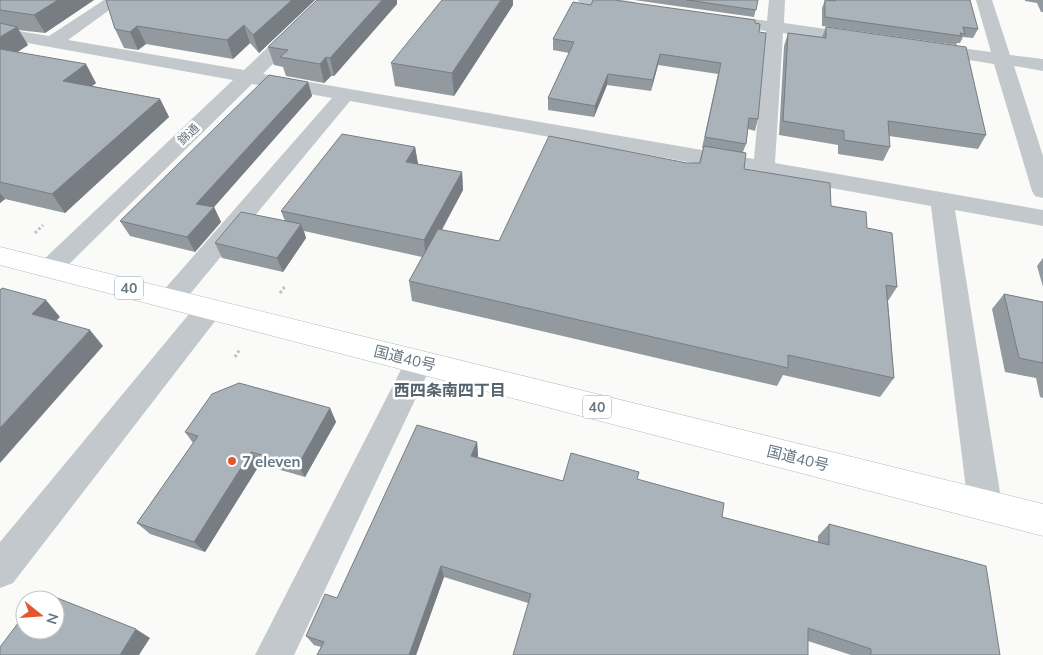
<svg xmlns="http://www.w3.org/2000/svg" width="1043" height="655" viewBox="0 0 1043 655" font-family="Mulish,'Noto Sans JP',sans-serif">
  <rect width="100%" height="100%" fill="#fafaf8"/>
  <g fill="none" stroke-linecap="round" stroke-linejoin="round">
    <g stroke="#b4b9bd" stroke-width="1">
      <path id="highway" d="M0,247L1043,504V536L0,265Z"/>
    </g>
    <path stroke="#bbbfc2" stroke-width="3" stroke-dasharray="2.5 2.5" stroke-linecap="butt" d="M35,233L43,225
      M280,293L286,285
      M235,357L240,349"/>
    <path fill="#c3c8cc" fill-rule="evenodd" d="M104,0H123L68,40L244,70L318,0H336L263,74L754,159L766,31L718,24L715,20L718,16L724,15L767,21L769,0H785L784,23L868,35L871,39L868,43L862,44L783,33L775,163L1043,210V226L955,210L1002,505L997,516L985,521L973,516L968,505L931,206L350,101L180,306L171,309L162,306L158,299L162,292L332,98L252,84L59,274L50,277L41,274L37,268L41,262L233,80L0,38V28L49,36Z
      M578,0H622L635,2L637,6L635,10L629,11L586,5L580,3Z
      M976,0H992L1010,55L1043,59V71L1014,66L1043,156V198L1035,196L1032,191L994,64L931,54L925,53L922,49L925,45L931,44L991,52Z
      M209,299L219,302L222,309L219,316L13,583L0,588V542L199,302Z
      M419,350L429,354L433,362L294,655H255L409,354Z"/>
    <use href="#highway" fill="#fff" fill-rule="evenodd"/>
  </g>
  <path fill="#929a9f" d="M0,0H94L45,33L18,30L28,45L17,52L96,83L92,86L160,99L169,117L65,213L5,199L0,203Z
    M106,0H315L259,53L250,43L233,59L146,44L138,50L124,48L115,29Z
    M634,0H758L754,17Z
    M825,0H970L978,29L973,38L963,37L960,43H957L956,45L822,26V8Z
    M1025,0H1043V12H1041L1037,3L1025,1Z
    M397,4L334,76H331L324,83L286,76L283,67L274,65L268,47Z
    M513,5L454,96L395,86L391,63Z
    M591,5L755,23L759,32L758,119L755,131L748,129L746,144L743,152L744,169L831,206L867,228L897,287L888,301L894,378L880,397L783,375L777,386L412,301L409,281L422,257L304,231L306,238L283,272L222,258L215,243L285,221L281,211L415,147L418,164L462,172L463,190L442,230L499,241L687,163H699L703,148H702L718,74L658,65L651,91L607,85L594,117L548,110V98L569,53L553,50V39Z
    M826,27L986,135L978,149L889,136L890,147L883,161L838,154V145L779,135L784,46L788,33L822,37Z
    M308,82L312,96L214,207L221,222L195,252L130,236L120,221Z
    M1043,258V287L1037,266Z
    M1004,294L1043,302V398L1040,397L1036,378L1005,372L992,309Z
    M330,408L336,422L305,477L260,464L205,552L150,534L137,523L193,443L185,432Z
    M477,442L478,455V457L563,481L637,479L722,517L818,542V536L829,524L1000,655H851L808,641L528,603L444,577L416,655H317L321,647L314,645L306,636L337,598Z"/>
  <path fill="#777d82" d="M58,0H94L45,33L34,15Z
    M292,0H315L259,53L253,35Z
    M382,0H397V4L334,76L330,58Z
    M501,0H513V5L454,96L452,73Z
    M244,25L250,43L233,59L227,40Z
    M137,26L146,44L138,50L130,32Z
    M17,27L28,45L0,64V37Z
    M660,54L658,65L651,91L653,80Z
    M326,57L331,76L324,83L320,64Z
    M86,64L96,83L74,99L63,81Z
    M608,74L607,85L594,117L595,106Z
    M308,82L312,96L214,207L221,222L195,252L187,237L196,204Z
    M160,99L169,117L65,213L52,194Z
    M415,147L418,164L406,162Z
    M462,172L463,190L426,258L424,240Z
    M0,193L5,199L0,203Z
    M301,224L306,238L283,272L277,258Z
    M46,300L60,317L46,331L32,314Z
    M90,330L103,346L0,463V428Z
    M330,408L336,422L305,477L298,465Z
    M477,442L478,455L473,469L471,456Z
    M251,452L260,464L205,552L194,542Z
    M441,566L444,577L416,655H409Z
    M136,629L150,638L139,655H120Z"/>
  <path fill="#aab3b9" stroke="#777d82" d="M0,0H58L34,15L0,10Z
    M106,0H292L253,35L244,25L227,40L137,26L130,32L115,29Z
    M317,0H382L330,58L326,57L320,64L280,57L288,50L268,47Z
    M442,0H501L452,73L391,63Z
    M593,0H614L755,20V23L760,24L759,32L766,33L758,119L749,118L746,144L705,137L721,63L660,54L653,80L608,74L595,106L548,98L574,42L553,39L573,2L591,5Z
    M687,0H758L756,10Z
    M825,0L835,1V0H970L978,29L963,27L965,34L960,33L961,36L825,17Z
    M0,23L17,27L0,37Z
    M826,27L966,47L986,135L888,121L890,147L844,140V131L783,121L788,33L826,38Z
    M0,49L86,64L63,81L160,99L52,194L0,182Z
    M269,75L308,82L196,204L214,207L187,237L120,221Z
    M342,134L415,147L406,162L462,172L424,240L281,211Z
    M549,136L687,163H700L704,146L746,153L744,169L830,183L831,206L866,212L867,228L892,233L897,287L886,285L894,378L788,355V368L409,281L438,229L499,241Z
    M241,212L301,224L277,258L215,243Z
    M2,288L46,300L32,314L90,330L0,428V290Z
    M1004,294L1043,302V363L1019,358Z
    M239,383L330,408L298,465L251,452L194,542L137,523L198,436L185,432L212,394Z
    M417,425L477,442L471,456L563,481L571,453L639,472L637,479L724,503L722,517L829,545V524L986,566L1000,655H871V649L808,628V655H513L531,594L441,566L409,655H317L324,642L306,636L325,594L337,598Z
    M42,592L136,629L120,655H0V647L25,614V630H55V600H36Z"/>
  <circle fill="#e4572e" stroke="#fff" stroke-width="2" cx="232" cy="461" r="5"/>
  <g text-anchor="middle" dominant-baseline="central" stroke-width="5" stroke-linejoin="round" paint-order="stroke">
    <g font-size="12" fill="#657683" stroke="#fff">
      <text transform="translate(188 134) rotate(-44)">錦通</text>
    </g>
    <g fill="#fff" stroke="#939fa8" stroke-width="1">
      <rect x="115" y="276.5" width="28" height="23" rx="4"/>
      <rect x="583" y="395.5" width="28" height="23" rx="4"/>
    </g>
    <g font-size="14" font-weight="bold" fill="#657683">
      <text x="129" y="288">40</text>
      <text x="597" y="407">40</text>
    </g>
    <g font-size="15" fill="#657683" stroke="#fff">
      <text transform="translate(405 358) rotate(14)">国道40号</text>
      <text transform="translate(798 458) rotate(14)">国道40号</text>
    </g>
    <g font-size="15" font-weight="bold" fill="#657683" stroke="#fff" text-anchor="start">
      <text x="242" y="461">7 eleven</text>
    </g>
    <g font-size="16" font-weight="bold" fill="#57646e" stroke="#fff">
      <text x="450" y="390">西四条南四丁目</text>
    </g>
  </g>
  <g transform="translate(40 615) rotate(107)"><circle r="24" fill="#ffffff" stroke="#c1c8cd"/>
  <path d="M0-4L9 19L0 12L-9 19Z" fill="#e4572e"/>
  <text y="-8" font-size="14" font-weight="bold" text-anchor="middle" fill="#657683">N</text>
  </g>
</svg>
